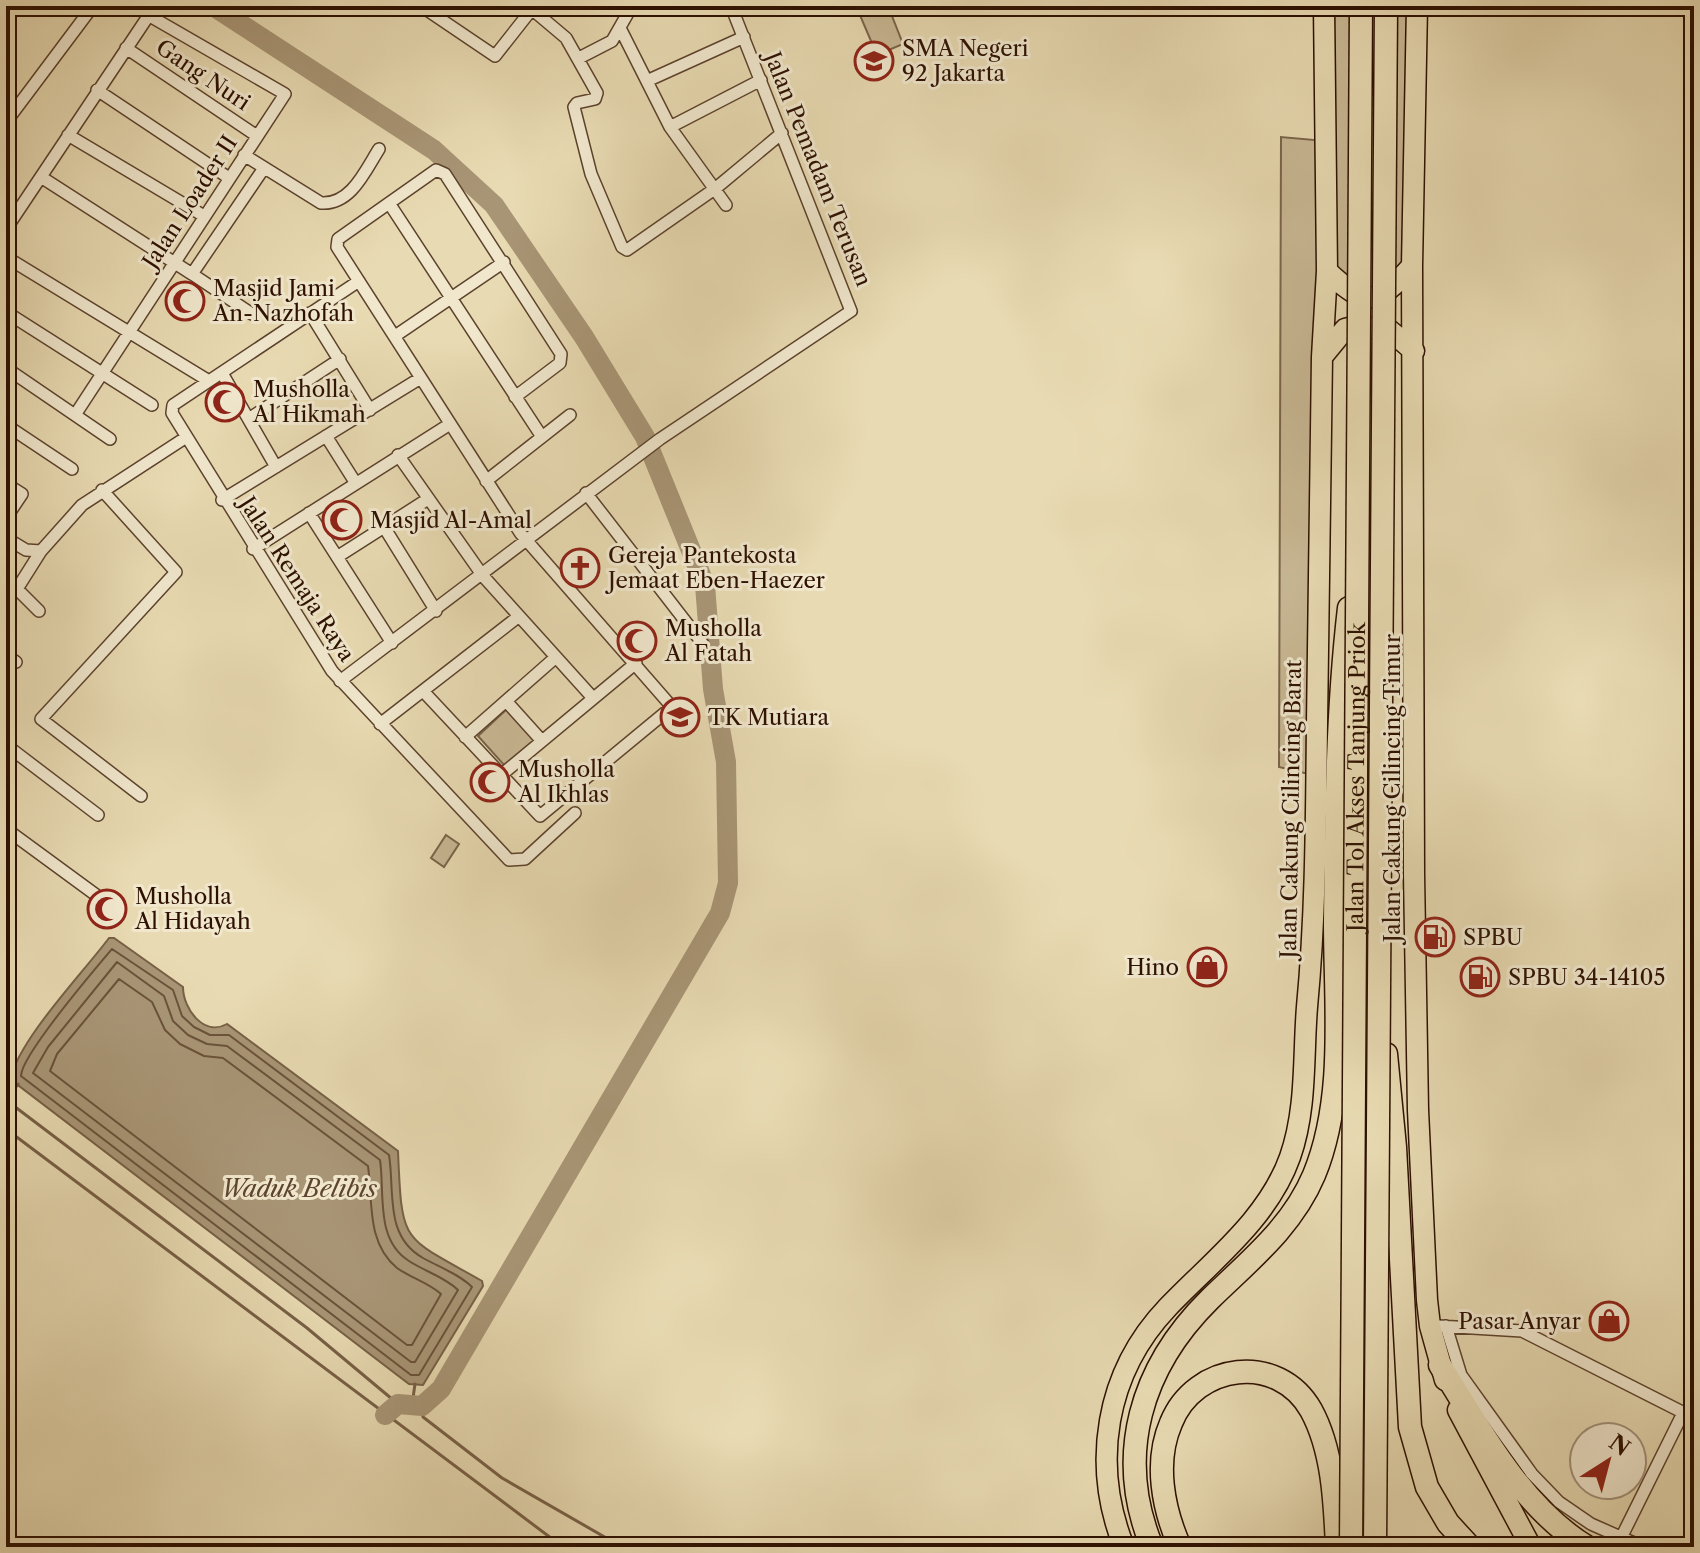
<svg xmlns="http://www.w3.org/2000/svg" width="1700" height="1553" viewBox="0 0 1700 1553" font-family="'Libre Caslon Text',serif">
  <rect width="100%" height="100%" fill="#e8dab2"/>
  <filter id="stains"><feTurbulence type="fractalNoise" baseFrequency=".0025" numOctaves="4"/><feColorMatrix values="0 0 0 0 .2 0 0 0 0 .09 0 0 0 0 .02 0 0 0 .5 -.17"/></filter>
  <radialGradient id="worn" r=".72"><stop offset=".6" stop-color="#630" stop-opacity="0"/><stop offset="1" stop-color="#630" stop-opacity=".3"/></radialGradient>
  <path fill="#c8b894" stroke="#7a644a" stroke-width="2" d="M856,6H888L903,44L877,55Z
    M1324,6H1361L1360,296L1328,272L1317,776L1279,767L1281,137L1325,141Z
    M1386,6H1417L1412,266L1388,293Z
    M508,708L536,739L505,766L478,736Z
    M446,835L459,844L444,867L431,858Z"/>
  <path fill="#a89575" stroke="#776046" stroke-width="2" d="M109,938H114L183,987C183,1009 204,1037 227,1024L398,1151C402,1246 401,1235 482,1281L483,1286L423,1385L409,1384L10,1079C21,1037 82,974 109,938Z"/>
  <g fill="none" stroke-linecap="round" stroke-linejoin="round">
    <path stroke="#6a523a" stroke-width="2" d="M112,949L173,990L182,1016L194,1027L210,1035H229L389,1155C395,1192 384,1236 423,1258C439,1267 459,1274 472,1287L419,1375H411L21,1076C21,1056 95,969 112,949Z
      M117,962L164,996L173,1021L188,1035L207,1044L227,1046L380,1160C385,1193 375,1240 409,1261C424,1271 445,1277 458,1290L415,1362H411L33,1073L48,1047Z
      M119,979L152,1002L165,1030L180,1044L204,1056L223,1058L368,1166C373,1200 366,1243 397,1268C411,1278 429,1283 441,1294L412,1345H407L50,1071L57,1054Z"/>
    <path stroke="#776046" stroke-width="3" d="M6,1100L307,1328L398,1404
      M6,1100L18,1084
      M6,1129L563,1547
      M412,1405L415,1384
      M422,1406L423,1417L502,1478L622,1547"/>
    <path stroke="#a89575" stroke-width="20" d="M213,6L434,150L494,205L584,337L645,437L705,585L713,689L726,762L728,883L720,913L441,1389L422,1406L398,1404L385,1415"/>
    <g stroke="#5c422c" stroke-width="14">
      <path id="minor" d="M411,6L424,8L495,56L532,9
        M528,6L566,38L597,93L595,99L577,103L574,107L591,174L622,247L627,250L716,188L782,133
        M6,9L8,6
        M620,28L670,127L726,205
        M126,48L257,136
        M579,58L612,41L632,6
        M649,80L744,37
        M97,90L229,178
        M6,122L93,6
        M670,127L761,80
        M68,135L204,216
        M244,155L321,203C351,205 365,171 379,149
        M41,177L192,274
        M389,203L542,437
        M6,229L155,6
        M6,257L209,381
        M359,281L173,405L172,413L332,671L509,860L525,859L575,813
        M6,312L152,405
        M310,313L370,410
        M252,314L192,274L264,168
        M395,336L504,262
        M6,368L110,439
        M222,373L276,467
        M75,415L285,94L148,15
        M250,418L340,359
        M6,425L72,469
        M326,436L355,482
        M398,455L483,576L593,698
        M486,481L570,415
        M6,484L22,494L6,518
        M102,490L176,572L41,719L141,796
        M586,493L703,644
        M222,500L419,379
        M309,513L392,643
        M384,527L436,611
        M6,538L26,550L41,551L82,505L185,438
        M253,549L450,424
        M337,557L428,499
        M39,611L17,589L41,551
        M6,655L16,662
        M340,681L660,439L851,311L731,6
        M423,691L540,816L672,707L521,534L337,247L338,239L436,170L445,174L561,354L560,363L515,397
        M506,701L542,741
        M380,724L518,617
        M465,737L556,657
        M6,745L98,815
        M500,776L636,663
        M6,829L96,895
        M1439,1326L1522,1331L1694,1418
        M1446,1326L1461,1375L1532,1474L1559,1502L1591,1524L1643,1547
        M1620,1540L1683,1413"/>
    </g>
    <g stroke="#2d1000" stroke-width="23">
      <path id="trunk" d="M1417,6L1412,266L1414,874L1418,1110L1427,1300L1430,1326L1445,1380
        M1327,271C1367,309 1377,305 1412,266
        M1322,357L1345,329L1353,327L1388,329L1414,351
        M1458,1410L1531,1547
        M1124,1547C1091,1464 1105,1373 1168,1307C1212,1261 1268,1219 1290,1157C1307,1109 1303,1056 1307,1007C1316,912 1316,818 1317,723C1319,601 1320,479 1322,357L1327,271L1324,6"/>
    </g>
    <g stroke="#2d1000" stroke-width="25">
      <path id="motorway" d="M1386,1054L1395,1147L1410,1427L1427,1487L1448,1523L1470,1547
        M1440,1365C1479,1428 1522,1508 1587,1547
        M1152,1547C1114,1455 1141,1367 1210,1299C1250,1260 1292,1227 1314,1175C1346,1098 1335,1004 1335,922C1336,817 1337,712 1349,608
        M1180,1547C1163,1509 1154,1462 1171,1423C1195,1363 1278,1352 1311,1410C1333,1450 1335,1502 1337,1547"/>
    </g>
    <use href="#minor" stroke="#f0e7cd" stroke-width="11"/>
    <use href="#trunk" stroke="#e8dab2" stroke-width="20"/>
    <use href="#motorway" stroke="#e8dab2" stroke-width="22"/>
    <g stroke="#2d1000" stroke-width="25" stroke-linecap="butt">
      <g id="motorway-bridge">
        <path id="s1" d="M1351,1547L1361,6"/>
        <path d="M1375,1547L1386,6"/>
      </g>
    </g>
    <use href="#motorway-bridge" stroke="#e8dab2" stroke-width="22"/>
  </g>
  <defs>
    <g id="school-ring" transform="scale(2)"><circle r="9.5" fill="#f0e7cd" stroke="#8f2418" stroke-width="1.5"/><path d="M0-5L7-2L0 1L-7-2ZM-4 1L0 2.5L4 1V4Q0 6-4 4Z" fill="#8f2418"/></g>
    <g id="mosque-ring" transform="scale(2)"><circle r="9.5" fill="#f0e7cd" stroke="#8f2418" stroke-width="1.5"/><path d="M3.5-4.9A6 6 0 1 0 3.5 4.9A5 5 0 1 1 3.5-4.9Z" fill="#8f2418"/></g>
    <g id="church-ring" transform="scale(2)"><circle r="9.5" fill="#f0e7cd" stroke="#8f2418" stroke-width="1.5"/><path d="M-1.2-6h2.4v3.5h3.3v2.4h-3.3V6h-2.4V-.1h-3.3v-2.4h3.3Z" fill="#8f2418"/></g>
    <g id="fuel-ring" transform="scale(2)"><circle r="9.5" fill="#f0e7cd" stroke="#8f2418" stroke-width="1.5"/><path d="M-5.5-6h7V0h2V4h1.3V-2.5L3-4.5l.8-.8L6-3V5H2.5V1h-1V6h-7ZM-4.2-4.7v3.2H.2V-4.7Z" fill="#8f2418"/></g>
    <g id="shop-ring" transform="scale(2)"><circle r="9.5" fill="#f0e7cd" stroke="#8f2418" stroke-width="1.5"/><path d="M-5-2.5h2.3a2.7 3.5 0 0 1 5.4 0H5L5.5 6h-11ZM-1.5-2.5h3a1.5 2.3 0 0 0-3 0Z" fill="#8f2418"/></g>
  </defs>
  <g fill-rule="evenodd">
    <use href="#school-ring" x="874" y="61"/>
    <use href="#mosque-ring" x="185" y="301"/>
    <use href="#mosque-ring" x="225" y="402"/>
    <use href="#mosque-ring" x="342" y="520"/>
    <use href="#church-ring" x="580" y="568"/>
    <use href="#mosque-ring" x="637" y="641"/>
    <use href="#school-ring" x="680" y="717"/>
    <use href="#mosque-ring" x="490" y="782"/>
    <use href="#mosque-ring" x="107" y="909"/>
    <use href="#fuel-ring" x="1435" y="937"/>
    <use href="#shop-ring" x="1207" y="967"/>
    <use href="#fuel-ring" x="1480" y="977"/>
    <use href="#shop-ring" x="1609" y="1321"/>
  </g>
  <g text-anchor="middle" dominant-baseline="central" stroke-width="6" stroke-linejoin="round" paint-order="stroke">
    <g font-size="22" fill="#2d1000" stroke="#f0e7cd" text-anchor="start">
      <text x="902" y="48">SMA Negeri<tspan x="902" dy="25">92 Jakarta</tspan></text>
      <text x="213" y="288">Masjid Jami<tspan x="213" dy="25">An-Nazhofah</tspan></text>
      <text x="253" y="389">Musholla<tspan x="253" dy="25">Al Hikmah</tspan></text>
      <text x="370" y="520">Masjid Al-Amal</text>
      <text x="608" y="555">Gereja Pantekosta<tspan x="608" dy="25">Jemaat Eben-Haezer</tspan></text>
      <text x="665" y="628">Musholla<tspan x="665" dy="25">Al Fatah</tspan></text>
      <text x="708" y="717">TK Mutiara</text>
      <text x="518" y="769">Musholla<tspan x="518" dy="25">Al Ikhlas</tspan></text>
      <text x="135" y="896">Musholla<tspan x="135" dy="25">Al Hidayah</tspan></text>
      <text x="1463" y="937">SPBU</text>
      <text x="1179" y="967" text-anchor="end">Hino</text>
      <text x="1508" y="977">SPBU 34-14105</text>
      <text x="1581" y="1321" text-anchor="end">Pasar Anyar</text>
    </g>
    <g font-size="22" fill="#2d1000" stroke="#f0e7cd">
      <text transform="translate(203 75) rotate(34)">Gang Nuri</text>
      <text transform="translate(818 169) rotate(68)">Jalan Pemadam Terusan</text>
      <text transform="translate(190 202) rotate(-57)">Jalan Loader II</text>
      <text transform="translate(297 579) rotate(57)">Jalan Remaja Raya</text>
      <text stroke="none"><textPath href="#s1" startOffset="770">Jalan Tol Akses Tanjung Priok</textPath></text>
      <text transform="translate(1392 788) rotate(-90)">Jalan Cakung Cilincing Timur</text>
      <text transform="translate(1291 809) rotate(-89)">Jalan Cakung Cilincing Barat</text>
    </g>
    <g font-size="24" font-style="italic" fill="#5e452f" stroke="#f0e7cd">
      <text x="299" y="1188">Waduk Belibis</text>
    </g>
  </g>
  <rect width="1700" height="1553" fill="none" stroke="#e8dab2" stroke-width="32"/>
  <rect x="8" y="8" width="1684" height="1537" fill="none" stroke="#2d1000" stroke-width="4"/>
  <rect x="16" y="16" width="1668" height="1521" fill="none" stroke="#2d1000" stroke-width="2"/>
  <g transform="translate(1608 1461) rotate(36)"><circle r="38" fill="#f0e7cd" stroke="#a2917b" stroke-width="2"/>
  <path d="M0-6L14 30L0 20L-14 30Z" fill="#8f2418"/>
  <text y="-12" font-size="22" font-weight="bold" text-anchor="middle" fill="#2d1000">N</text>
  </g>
  <rect width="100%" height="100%" filter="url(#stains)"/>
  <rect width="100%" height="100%" fill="url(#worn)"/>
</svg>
